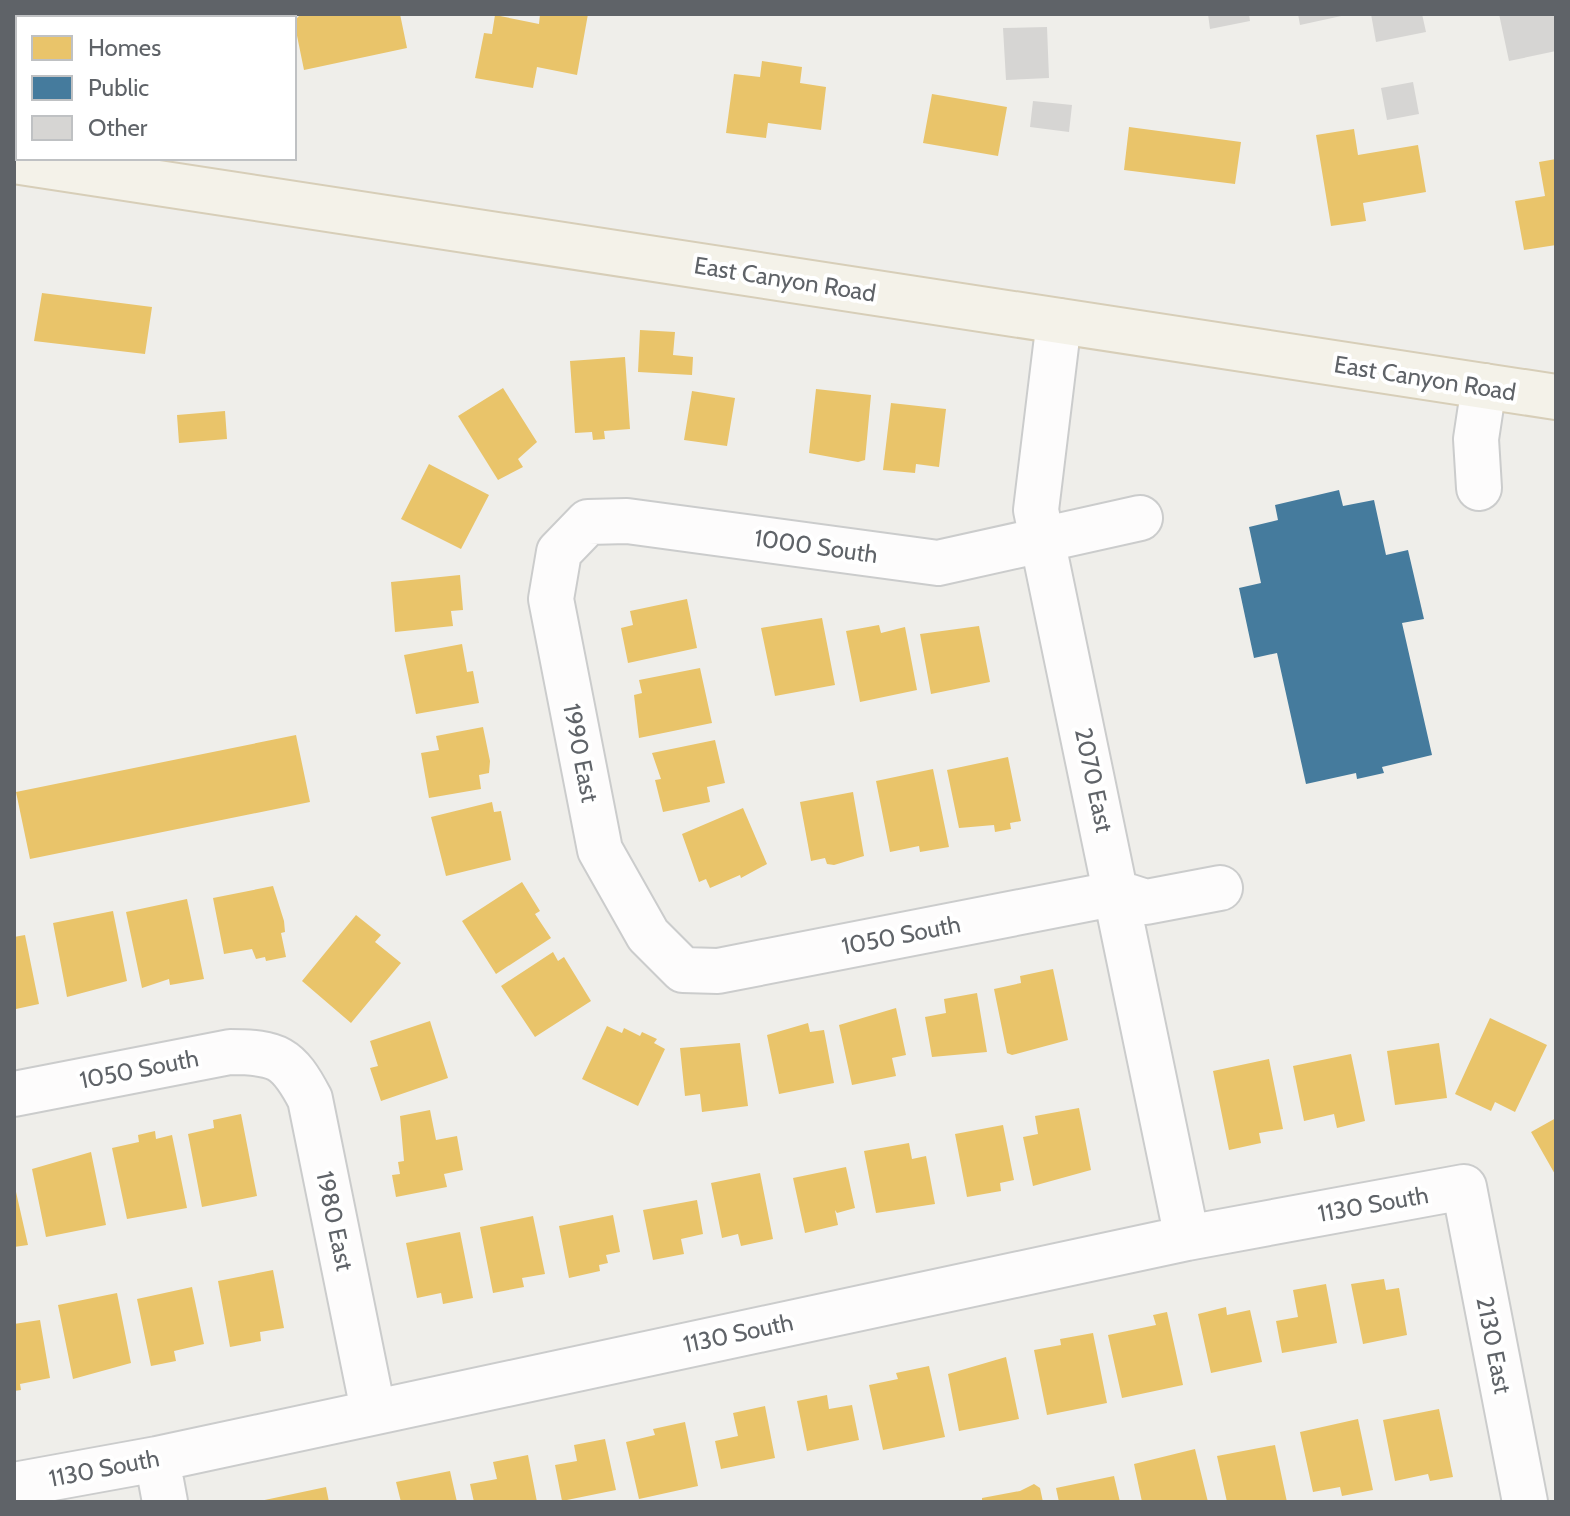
<svg xmlns="http://www.w3.org/2000/svg" width="1570" height="1516" viewBox="0 0 1570 1516" font-family="Cabin,sans-serif">
  <rect width="100%" height="100%" fill="#efeeea"/>
  <path fill="#e9c46a" d="M185,14H229V18H185Z
    M301,14H400L407,48L304,70L294,21Z
    M540,14H588L577,75L537,67L533,88L475,78L484,33L492,34L495,15L539,24Z
    M762,61L802,67L800,83L826,87L821,130L768,123L766,138L726,133L734,74L760,77Z
    M932,94L1007,107L998,156L923,143Z
    M1129,127L1241,142L1235,184L1124,170Z
    M1354,129L1358,155L1418,145L1426,192L1363,203L1366,221L1331,226L1316,135Z
    M1556,159V245L1524,250L1515,201L1545,196L1539,162Z
    M42,293L152,307L145,354L34,341Z
    M640,330L675,332L673,355L693,357L692,375L638,372Z
    M625,357L630,429L604,431L605,439L593,440L592,432L575,433L570,361Z
    M503,388L537,442L518,459L523,467L498,480L458,416Z
    M816,389L871,395L865,460L858,462L809,453Z
    M692,391L735,398L727,446L684,440Z
    M891,403L946,409L939,467L916,464L915,473L883,470Z
    M225,411L227,439L179,443L177,415Z
    M429,464L489,495L461,549L401,519Z
    M460,575L463,610L451,611L453,626L395,632L391,582Z
    M687,599L697,648L628,663L621,628L633,625L630,611Z
    M822,618L835,685L775,696L761,628Z
    M879,625L881,633L905,627L917,690L860,702L846,631Z
    M979,626L990,682L931,694L920,634Z
    M462,644L467,672L473,671L479,703L416,714L404,655Z
    M700,668L712,723L639,738L634,695L642,693L639,680Z
    M483,727L490,761L489,773L479,775L481,789L429,798L421,753L439,750L436,736Z
    M296,735L310,802L30,859L16,792Z
    M715,740L725,783L707,787L710,802L663,812L655,780L661,779L652,753Z
    M1008,757L1021,821L1010,823L1011,829L995,832L994,825L959,828L947,770Z
    M933,769L949,847L920,852L919,846L890,852L876,781Z
    M853,792L864,856L834,865L827,864L825,858L811,861L800,802Z
    M492,802L494,812L501,811L511,860L446,876L431,817Z
    M743,808L767,864L741,878L740,875L710,888L706,879L699,882L682,834Z
    M522,882L540,911L535,914L551,938L496,974L462,921Z
    M273,886L284,921L285,932L281,933L286,957L266,961L265,957L256,959L252,949L224,954L213,898Z
    M187,899L204,979L170,985L169,979L142,988L126,912Z
    M113,911L127,981L67,997L53,923Z
    M356,915L381,935L375,942L401,963L351,1023L302,981Z
    M25,935L39,1004L16,1009L14,937Z
    M553,952L558,961L564,957L591,1001L535,1037L501,986Z
    M1053,969L1068,1040L1012,1055L1007,1053L994,989L1021,983L1020,976Z
    M977,993L987,1052L932,1057L925,1017L946,1013L944,999Z
    M896,1008L906,1055L892,1058L896,1076L852,1085L839,1025Z
    M1490,1018L1547,1045L1515,1112L1495,1102L1491,1111L1455,1094Z
    M430,1021L448,1078L381,1101L370,1068L378,1066L370,1041Z
    M808,1023L810,1032L824,1030L834,1083L779,1094L767,1035Z
    M607,1026L622,1033L624,1028L640,1036L642,1032L657,1039L654,1043L665,1049L638,1106L582,1079Z
    M740,1043L748,1106L702,1112L700,1094L685,1096L680,1048Z
    M1439,1043L1447,1098L1395,1105L1387,1051Z
    M1351,1054L1365,1121L1337,1128L1334,1114L1304,1121L1293,1066Z
    M1269,1059L1283,1129L1259,1133L1261,1143L1229,1150L1213,1071Z
    M1079,1108L1091,1170L1033,1186L1023,1137L1038,1134L1035,1116Z
    M430,1110L436,1140L457,1136L463,1170L444,1174L447,1187L396,1197L392,1175L400,1174L398,1162L404,1161L400,1116Z
    M241,1114L257,1196L202,1207L188,1134L214,1128L213,1120Z
    M1556,1118V1176L1531,1132Z
    M1003,1125L1014,1180L1000,1183L1001,1191L967,1197L955,1134Z
    M155,1131L156,1139L172,1135L187,1208L127,1219L112,1148L139,1142L138,1135Z
    M909,1143L912,1159L926,1156L935,1204L876,1213L864,1151Z
    M91,1152L106,1225L46,1237L32,1169Z
    M846,1167L855,1208L837,1213L835,1210L838,1225L805,1233L793,1178Z
    M760,1173L773,1239L741,1246L738,1234L722,1238L711,1183Z
    M14,1183L28,1245L14,1247Z
    M697,1200L703,1234L681,1239L684,1254L653,1260L643,1210Z
    M613,1215L620,1252L606,1255L608,1263L599,1265L600,1271L569,1278L559,1226Z
    M533,1216L545,1274L522,1278L524,1287L493,1293L480,1227Z
    M460,1232L473,1298L443,1304L441,1293L417,1298L406,1243Z
    M273,1270L284,1328L260,1332L261,1341L230,1347L218,1281Z
    M1384,1279L1386,1290L1399,1288L1407,1335L1363,1344L1351,1284Z
    M1326,1284L1337,1343L1282,1353L1276,1321L1298,1317L1293,1290Z
    M192,1287L204,1344L174,1351L176,1361L151,1366L137,1299Z
    M117,1293L131,1363L73,1379L58,1305Z
    M1226,1307L1227,1315L1250,1310L1262,1362L1211,1373L1198,1314Z
    M1167,1312L1183,1385L1122,1398L1108,1335L1156,1325L1153,1315Z
    M40,1320L50,1378L20,1384L21,1390L14,1391V1324Z
    M1093,1333L1107,1403L1047,1415L1034,1350L1061,1345L1060,1339Z
    M1006,1357L1019,1419L959,1431L948,1374Z
    M929,1366L945,1437L883,1450L869,1385L898,1379L896,1373Z
    M827,1395L829,1409L852,1405L859,1440L807,1451L797,1401Z
    M765,1406L775,1458L721,1469L715,1441L738,1436L733,1413Z
    M1439,1409L1453,1477L1430,1481L1428,1474L1395,1481L1383,1420Z
    M1358,1419L1373,1490L1342,1496L1340,1487L1313,1492L1300,1432Z
    M685,1422L698,1486L639,1499L626,1442L655,1435L653,1429Z
    M605,1439L616,1490L562,1501L555,1465L577,1461L574,1445Z
    M1275,1445L1287,1502H1227L1217,1456Z
    M1195,1449L1208,1502H1142L1134,1464Z
    M528,1455L537,1502H474L470,1484L497,1479L493,1462Z
    M450,1471L457,1502H401L396,1482Z
    M1114,1476L1120,1502H1059L1056,1488Z
    M1034,1484L1040,1488L1043,1502H982V1498L1020,1491Z
    M326,1487L329,1502H261L260,1501Z"/>
  <path fill="#457b9d" d="M1339,490L1343,506L1374,500L1386,555L1408,550L1424,619L1402,623L1432,755L1382,767L1384,773L1357,779L1356,773L1306,784L1277,653L1254,658L1239,588L1261,583L1249,527L1278,520L1275,505Z"/>
  <path fill="#d6d5d3" d="M1208,14H1249L1250,21L1210,29Z
    M1298,14H1346V15L1300,25Z
    M1371,14H1422L1426,32L1376,42Z
    M1499,14H1556V51L1509,61Z
    M1047,27L1049,78L1006,80L1003,28Z
    M1413,82L1419,114L1387,120L1381,88Z
    M1033,101L1072,105L1069,132L1030,127Z"/>
  <g fill="none" stroke-linecap="round" stroke-linejoin="round">
    <g stroke="#cbcccc" stroke-width="48">
      <path id="minor" d="M1059,321L1036,510L1187,1238
        M1479,488L1476,439L1484,386
        M1140,518L938,563L627,521L588,522L559,552L551,599L600,850L648,935L683,970L718,971L1118,893L1146,902L1220,888
        M14,1094L230,1052C277,1052 288,1057 310,1099L373,1410
        M157,1459L165,1502
        M14,1485L157,1459L1187,1238L1464,1187L1525,1502"/>
    </g>
    <g stroke="#d7ceb8" stroke-width="48">
      <path id="major" d="M14,161L1556,397"/>
    </g>
    <use href="#minor" stroke="#fdfcfc" stroke-width="44"/>
    <use href="#major" stroke="#f4f2e9" stroke-width="44"/>
  </g>
  <g text-anchor="middle" dominant-baseline="central" stroke-width="8" stroke-linejoin="round" paint-order="stroke">
    <g font-size="24" fill="#5f6368" stroke="#fff">
      <text transform="translate(785 279) rotate(9)">East Canyon Road</text>
      <text transform="translate(1425 378) rotate(9)">East Canyon Road</text>
      <text transform="translate(816 546) rotate(8)">1000 South</text>
      <text transform="translate(581 753) rotate(79)">1990 East</text>
      <text transform="translate(1094 780) rotate(78)">2070 East</text>
      <text transform="translate(901 935) rotate(-11)">1050 South</text>
      <text transform="translate(139 1069) rotate(-11)">1050 South</text>
      <text transform="translate(1373 1204) rotate(-10)">1130 South</text>
      <text transform="translate(335 1221) rotate(78)">1980 East</text>
      <text transform="translate(738 1333) rotate(-12)">1130 South</text>
      <text transform="translate(1494 1345) rotate(79)">2130 East</text>
      <text transform="translate(104 1468) rotate(-11)">1130 South</text>
    </g>
  </g>
  <rect width="1570" height="1516" fill="none" stroke="#5f6368" stroke-width="32"/>
  <rect x="16" y="16" width="280" height="144" fill="#ffffff" stroke="#bfc1c3" stroke-width="2"/>
  <rect x="32" y="36" width="40" height="24" fill="#e9c46a" stroke="#bfc1c3" stroke-width="2"/>
  <text x="88" y="56" font-size="24" fill="#5f6368">Homes</text>
  <rect x="32" y="76" width="40" height="24" fill="#457b9d" stroke="#bfc1c3" stroke-width="2"/>
  <text x="88" y="96" font-size="24" fill="#5f6368">Public</text>
  <rect x="32" y="116" width="40" height="24" fill="#d6d5d3" stroke="#bfc1c3" stroke-width="2"/>
  <text x="88" y="136" font-size="24" fill="#5f6368">Other</text>
</svg>
